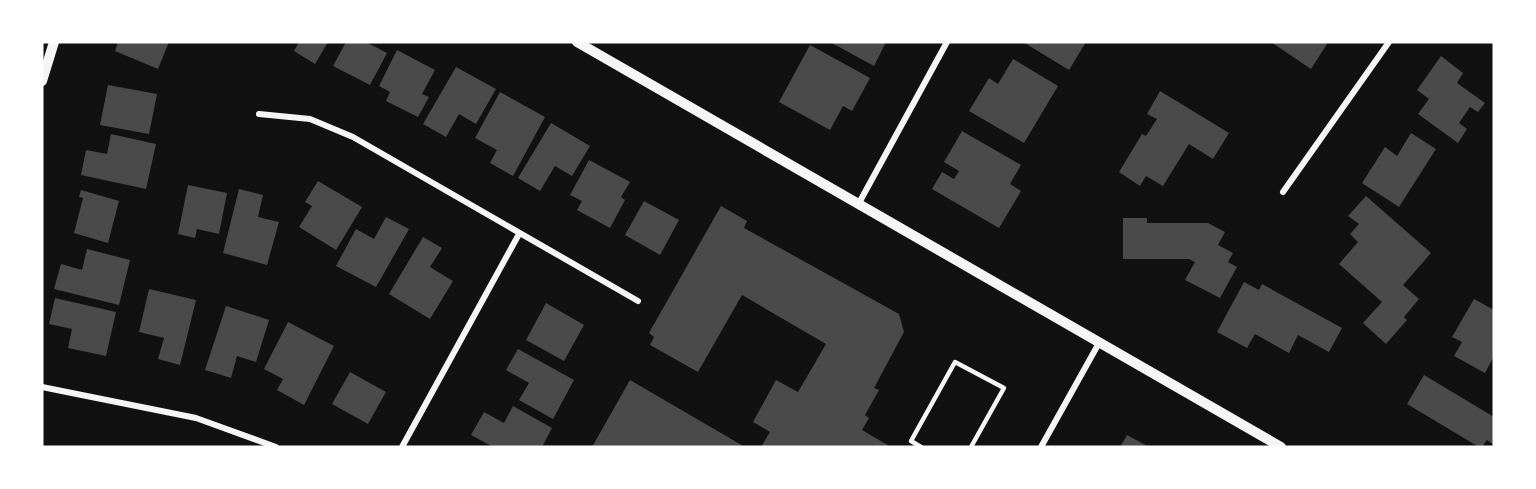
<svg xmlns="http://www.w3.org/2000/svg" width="1536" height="489" viewBox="0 0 1536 489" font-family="'Libre Baskerville',serif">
  <rect width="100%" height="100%" fill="#111"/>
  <path fill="#4a4a4a" d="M118,42H169L158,69L115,51Z
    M299,42H328L315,64L294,51Z
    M346,42H366L387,53L370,85L333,66Z
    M830,42H886L874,66Z
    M1023,42H1086L1069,70Z
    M1271,42H1323L1327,44L1311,69Z
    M810,45L870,78L852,111L843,106L830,130L779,102Z
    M397,50L435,70L422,94L429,97L418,117L386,101L390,92L379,86Z
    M1441,56L1463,73L1457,83L1485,103L1478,112L1470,107L1459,123L1467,129L1458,143L1418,114L1429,99L1417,90Z
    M1013,59L1058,86L1024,143L969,111L989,78L998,84Z
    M456,67L496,89L476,124L459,114L446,137L423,124Z
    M108,85L157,94L149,134L100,125Z
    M1160,91L1229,133L1213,159L1189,144L1163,186L1146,176L1140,186L1119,172L1142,134L1146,136L1157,119L1147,114Z
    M500,92L545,117L513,176L490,163L497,150L475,138Z
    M551,123L590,146L572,176L555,166L540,191L518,178Z
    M962,131L1021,165L1010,184L1021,191L999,228L932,189L942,172L954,179L959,171L944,162Z
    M1411,133L1436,149L1399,207L1362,183L1385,147L1397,156Z
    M111,134L156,144L146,189L81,175L86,150L107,154Z
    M589,160L630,182L621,197L625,200L610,228L577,210L582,201L570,195Z
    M318,181L362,207L336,250L299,227L312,206L305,202Z
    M188,185L227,193L219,234L197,229L195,238L178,234Z
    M239,189L263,195L258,217L279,222L267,265L223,253Z
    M81,190L119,201L108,243L74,233L83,198L79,197Z
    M1366,196L1431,253L1403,285L1419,299L1404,317L1407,320L1386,344L1363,323L1382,302L1339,264L1358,242L1350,234L1359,224L1348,216Z
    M644,201L679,220L660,255L625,235Z
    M721,206L747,221L744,228L899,314L904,332L874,388L879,390L865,415L869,418L862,430L891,447H761L770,432L753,422L776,380L798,392L826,344L742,295L698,372L650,345L654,337L649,333Z
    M386,217L409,229L376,287L336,266L356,229L374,239Z
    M1123,218H1147V223H1208L1225,232L1218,245L1233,253L1228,262L1237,267L1220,298L1185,280L1195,262L1189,259H1123Z
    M423,237L442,248L430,267L453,281L430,319L389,294Z
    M87,249L130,260L119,305L54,289L61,264L82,270Z
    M1244,282L1259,290L1262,284L1342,328L1329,352L1298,335L1289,353L1255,334L1247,348L1217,332Z
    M149,289L196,300L180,365L158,359L164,338L139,332Z
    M55,298L116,312L106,356L68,348L72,329L49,324Z
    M1474,299L1494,310V356L1485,373L1454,356L1462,342L1452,337Z
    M546,303L584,325L564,361L526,340Z
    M226,306L269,320L256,362L237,356L231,378L205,370Z
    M288,322L334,346L304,405L277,390L283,379L264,369Z
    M518,349L574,380L553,419L519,400L529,383L506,370Z
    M350,372L386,392L368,424L332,404Z
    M1424,375L1494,417V445L1487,440L1482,447H1479L1407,404Z
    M630,380L745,447H592Z
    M513,406L552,428L542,447H493L471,435L484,412L504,423Z
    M1127,435L1149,447H1120Z"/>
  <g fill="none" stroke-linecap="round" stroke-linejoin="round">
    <path stroke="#f5f5f5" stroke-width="4.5" d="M921,447L911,441L955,362L1004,388L971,447"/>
    <path stroke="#f5f5f5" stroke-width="6" d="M259,114L310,119L353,137L638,301
      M1283,192L1389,42
      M859,203L947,42
      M42,387L196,418L276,447
      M402,447L519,234
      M1041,447L1099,343"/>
    <path stroke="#f5f5f5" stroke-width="10" d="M577,42L1281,447
      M42,81L54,42"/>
  </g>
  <rect width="1536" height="489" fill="none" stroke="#ffffff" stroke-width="87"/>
</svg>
